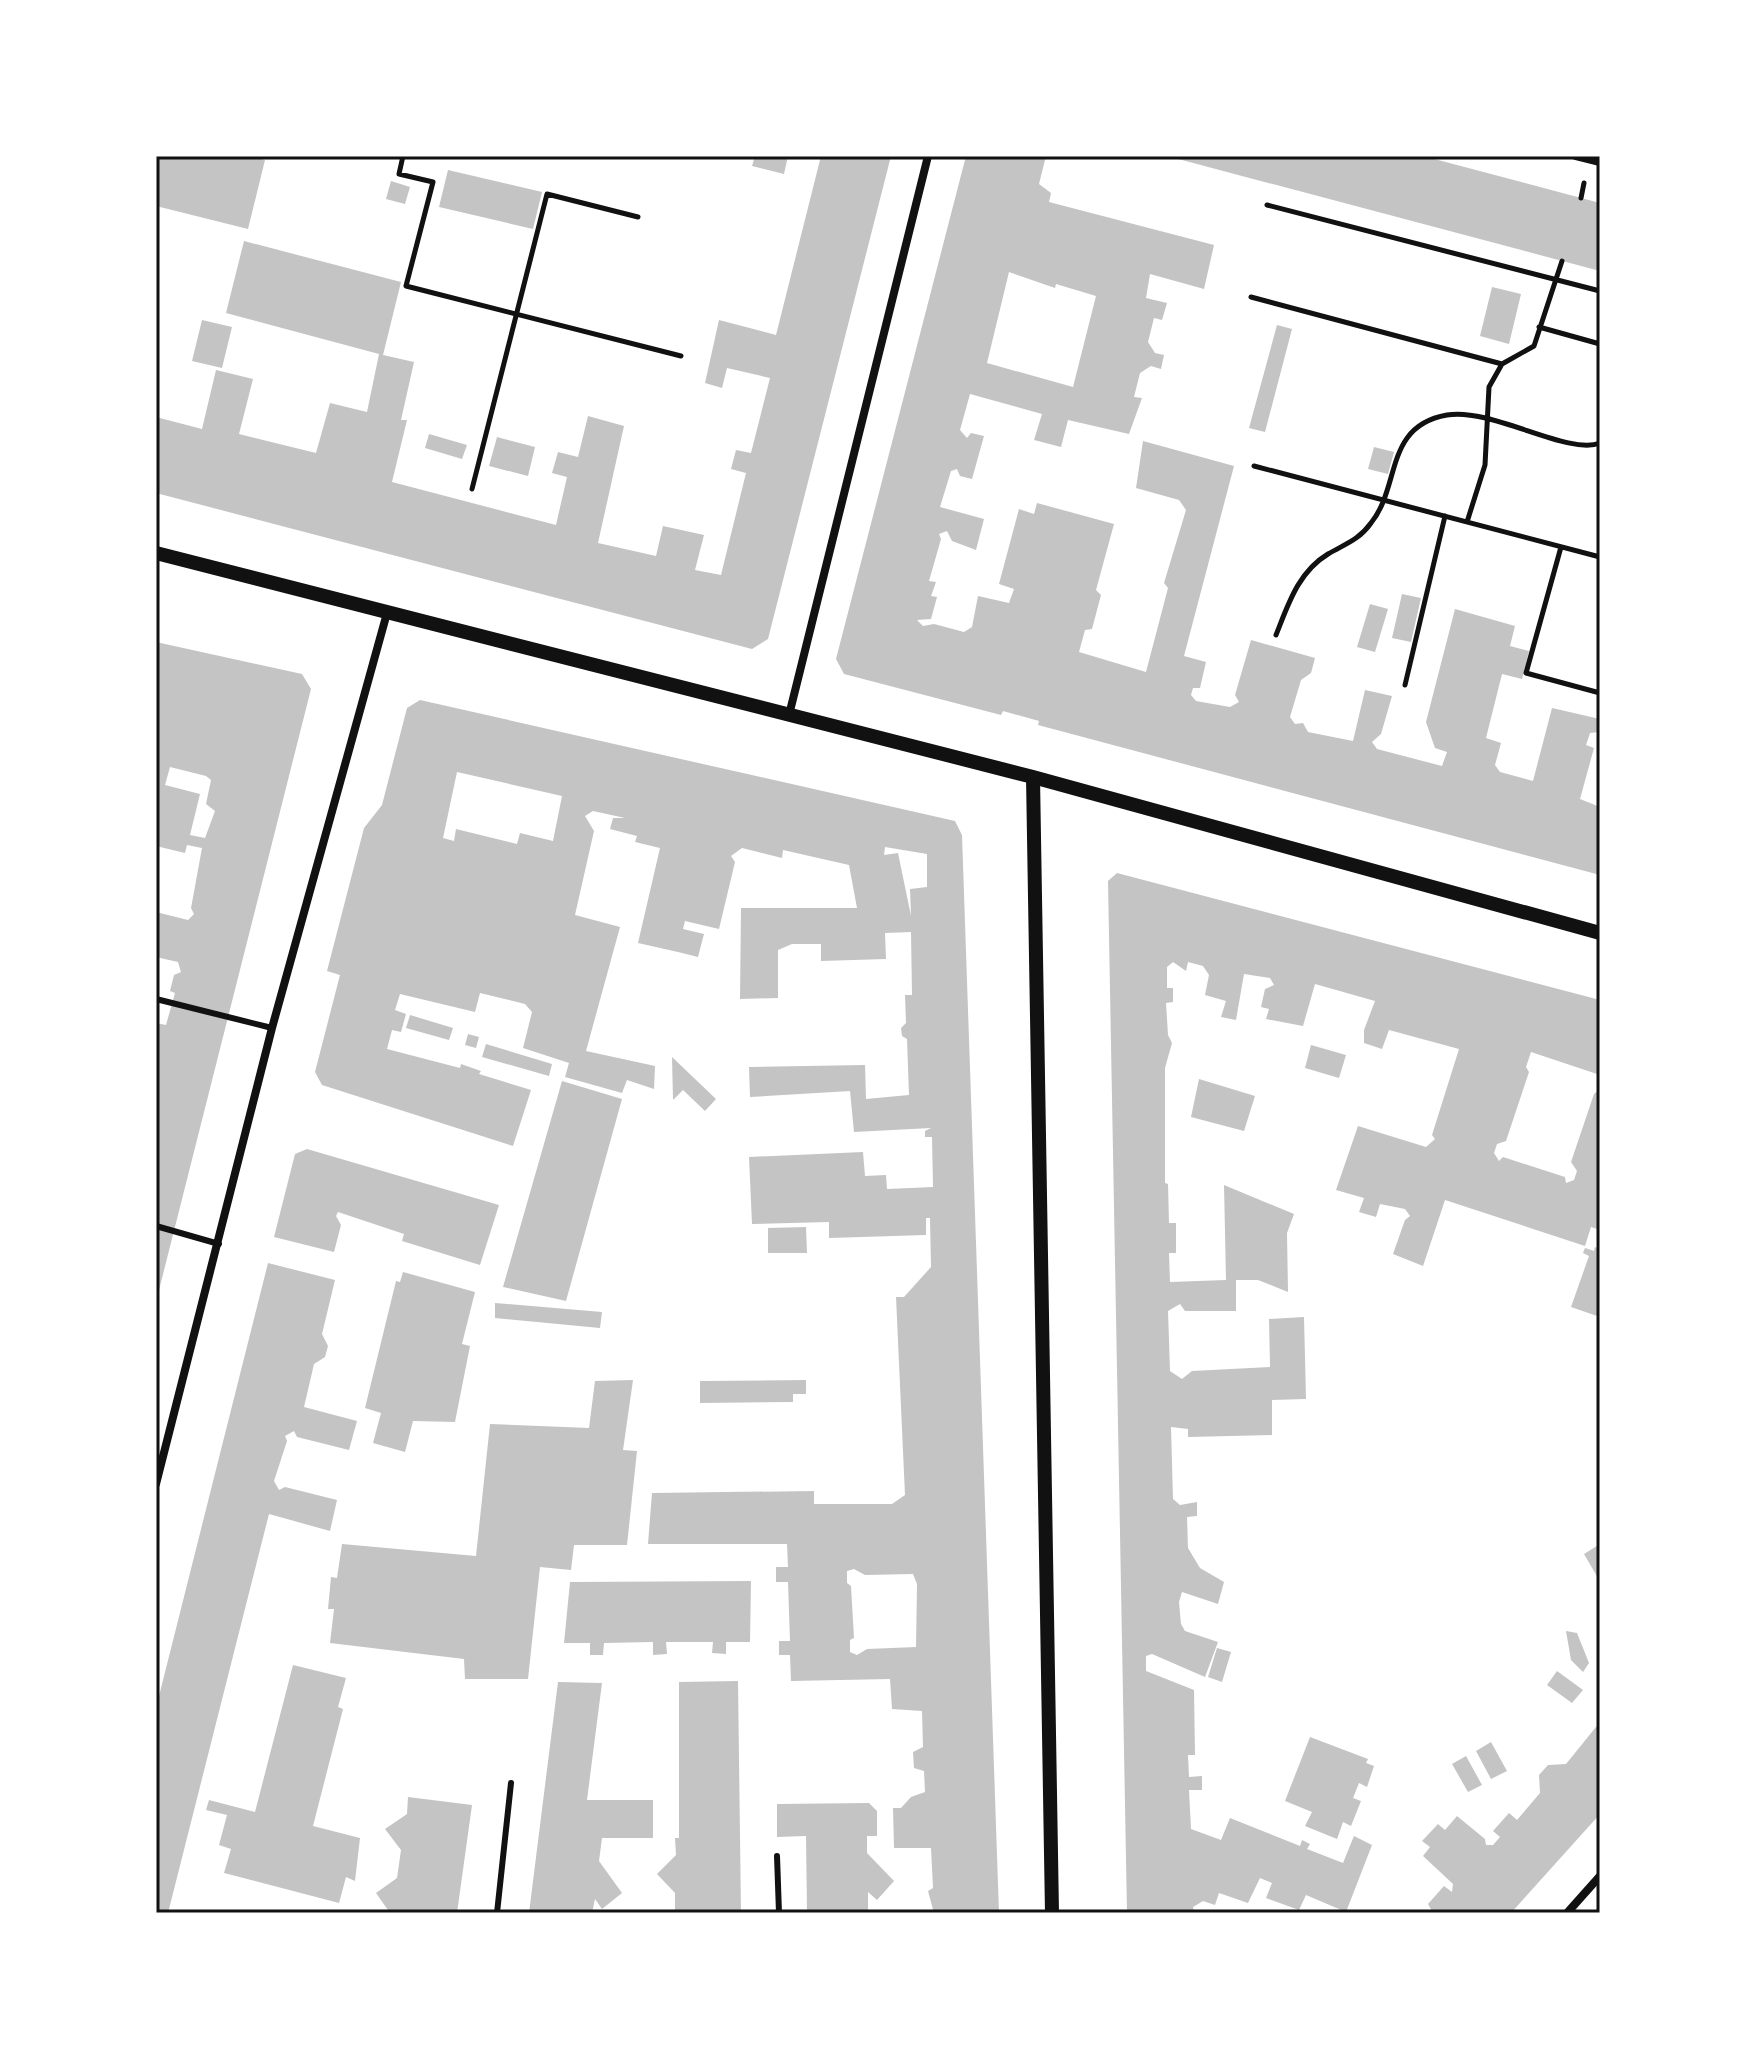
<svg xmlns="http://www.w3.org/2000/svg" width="1756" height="2069" viewBox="0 0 1756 2069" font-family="'PT Sans',sans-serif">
  <rect width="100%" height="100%" fill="#fff"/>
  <path fill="#c4c4c4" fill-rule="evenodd" d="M156,156H249L265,160L248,229L156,206Z
    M755,156H788L784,174L752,166Z
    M821,156H891L768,639L752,649L156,493V417L202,429L216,370L253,379L239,434L316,453L330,403L367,412L379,354L226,313L244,241L401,282L383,355L414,362L401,420H407L392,482L556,525L567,477L552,473L558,452L578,457L588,416L624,426L598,543L656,556L663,526L704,535L695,570L721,575L746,473L731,469L736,450L751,453L770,378L727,368L722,388L705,383L719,320L776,335Z
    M966,156H1046L1039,184L1051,193L1049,202L1214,245L1204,289L1150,274L1146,298L1167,303L1162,320L1154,318L1148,342L1155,353L1164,355L1161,369L1151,366L1140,373L1134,397L1142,398L1129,434L1068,420L1061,447L1034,440L1042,414L970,394L960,430L967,438L971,433L984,436L972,479L960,476L957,469L951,471L940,507L984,519L976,550L952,541L947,531L939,534L941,539L929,581L936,582L931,596L937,597L931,619L917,620L923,626L934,624L964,632L972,627L978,596L1009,603L1014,589L999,584L1019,509L1034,514L1037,503L1114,524L1096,590L1101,595L1092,629L1085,630L1079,652L1146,672L1168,588L1164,583L1186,510L1179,500L1136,488L1143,441L1234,466L1184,656L1206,662L1200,688H1193L1191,695L1196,701L1230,707L1239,702L1235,695L1251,640L1315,658L1311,673L1301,680L1290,717L1295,724L1303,723L1308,732L1353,741L1365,690L1392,696L1381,734L1372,742L1377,749L1442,766L1447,752L1435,748L1426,722L1455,609L1515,626L1510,646L1529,651L1522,679L1502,674L1486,738L1501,743L1495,765L1500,772L1533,781L1552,708L1600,719L1599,732L1590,733L1586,745L1594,748L1580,799L1600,807V875L1038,725L1039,721L1003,711L1001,715L844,674L836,659ZM1009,272L1055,288L1056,284L1096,296L1073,387L987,363Z
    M1167,156H1423L1600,203V271Z
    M448,170L542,192L533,229L439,207Z
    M391,181L410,187L405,204L386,199Z
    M1492,287L1521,294L1509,344L1480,336Z
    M202,320L232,327L222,368L192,361Z
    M1277,325L1292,329L1265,432L1249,428Z
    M429,434L467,445L462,459L425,448Z
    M497,437L535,447L528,476L489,466Z
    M1374,447L1394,452L1388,474L1368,469Z
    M1402,594L1421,598L1411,642L1392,638Z
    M1370,604L1388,609L1375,652L1357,647Z
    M156,642L302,674L311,689L157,1298L156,1023L166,1025L175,993L170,991L174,975L181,972L178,962L156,957V912L188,920L194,914L191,908L202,848L187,845L185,853L156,846ZM170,767L206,776L211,780L206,804L215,811L205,838L190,835L200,794L165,785Z
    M420,700L955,821L962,835L999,1913H934L928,1891L933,1888L931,1848H894L893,1808H901L911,1797L925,1792L924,1771L914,1768L913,1752L923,1747L922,1711L892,1709L890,1679L791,1681L790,1655H779V1641H790L788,1582H776V1567H788L787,1544H648L652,1493L814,1491V1504H892L905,1495L896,1297H904L931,1267L930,1218H926V1235L829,1238V1222L752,1224L749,1157L863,1152L865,1176L886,1175L887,1189L933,1187L932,1137H925V1131L931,1128L854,1132L850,1091L750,1097L749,1067L865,1065L866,1099L909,1095L907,1039L902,1036L901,1028L906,1023L905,995H912L911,932L885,933L886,959L821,961V944H792L778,950V998L740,999L741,908H857L849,865L783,850L782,858L742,848L731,856L735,862L719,929L685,921L683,929L704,934L698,957L678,952L638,943L660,848L635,842L637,836L610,829L613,818H625L593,811L585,816L594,831L575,915L620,927L586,1051L655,1066L654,1089L627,1080L622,1093L565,1077L569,1063L523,1048L532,1012L525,1004L480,993L475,1012L400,994L395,1010L406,1014L401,1032L392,1030L387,1049L460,1068L461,1064L481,1071L479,1074L531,1090L513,1146L322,1085L315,1072L340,975L327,971L364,828L382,805L407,708ZM457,772L562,796L553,841L520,833L517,844L456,829L454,841L443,838ZM885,847L927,854V887L910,889L911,916L898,853L884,855ZM854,1569L865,1575L913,1574L917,1584L916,1647L867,1649L857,1655L850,1652V1640L854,1638L851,1586L847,1583V1571Z
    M1117,873L1600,1000V1075L1531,1052L1526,1067L1529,1072L1506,1141L1497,1144L1494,1153L1499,1161L1503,1157L1565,1177L1566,1183L1574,1180L1577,1171L1571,1162L1594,1094L1600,1089V1230L1591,1227L1585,1246L1445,1200L1423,1266L1393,1254L1405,1220L1410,1216L1405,1209L1380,1204L1376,1217L1359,1212L1364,1198L1336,1190L1358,1126L1426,1147L1435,1139L1432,1135L1459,1049L1389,1030L1382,1049L1364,1043V1030L1375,1001L1315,984L1303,1026L1266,1019L1269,1009L1261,1007L1265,989L1274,985L1270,978L1244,974L1236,1020L1221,1017L1226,1001L1205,995L1209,975L1203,966L1188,962L1186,971L1173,962L1167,967V988H1173V1002L1166,1003L1168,1035L1172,1043L1165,1068V1183L1168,1184L1169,1223H1176V1253H1169L1170,1282L1226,1280L1224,1185L1294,1214L1287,1233L1288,1292L1258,1280H1236V1311H1185L1180,1304L1168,1311L1170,1371L1182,1379L1192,1371L1270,1367L1269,1319L1304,1317L1306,1399L1272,1400V1435L1188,1437V1429L1171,1427L1173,1499L1180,1505L1197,1502V1516L1187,1517L1188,1548L1200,1568L1224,1582L1218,1604L1182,1592L1179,1602L1181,1624L1185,1631L1218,1642L1205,1677L1152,1654L1146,1656V1671L1194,1690L1195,1755H1188L1189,1777L1202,1776V1790H1189L1191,1829L1221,1840L1230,1818L1300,1846L1302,1840L1310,1844L1307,1849L1343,1863L1354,1836L1372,1845L1346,1912L1306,1895L1299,1910L1266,1898L1272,1883L1260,1878L1248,1903L1219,1893L1215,1905L1203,1901L1193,1907L1194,1913H1127L1108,881Z
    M410,1015L453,1028L449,1040L406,1028Z
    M468,1034L479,1037L476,1048L465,1045Z
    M486,1044L552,1064L549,1076L482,1057Z
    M1311,1045L1346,1055L1339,1078L1305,1068Z
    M672,1057L716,1099L705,1111L683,1090L673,1100Z
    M1199,1079L1255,1096L1244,1131L1191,1117Z
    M562,1081L622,1099L566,1301L503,1287Z
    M307,1149L499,1205L480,1265L402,1241L404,1234L338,1212L336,1216L341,1225L334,1252L274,1237L295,1154Z
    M806,1227L807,1253H768V1228Z
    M1595,1247L1600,1249V1317L1571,1307L1589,1256L1583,1253L1585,1248L1594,1251Z
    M268,1263L335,1280L322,1334L328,1346L325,1357L314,1364L304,1407L357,1421L349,1450L297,1437L294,1431L285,1436L287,1441L274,1481L279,1490L285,1487L337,1500L330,1531L269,1514L168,1913H156V1708Z
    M403,1272L475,1292L462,1344L470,1346L455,1422L413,1421L405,1452L373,1443L381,1413L365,1408L396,1281L400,1282Z
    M495,1303L602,1312L600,1328L495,1318Z
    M633,1380L623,1450L637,1451L627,1545H574L571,1570L540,1567L528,1679H465L464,1659L330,1643L334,1609H328L331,1577L337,1578L342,1544L476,1556L490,1424L589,1428L595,1381Z
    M806,1380V1394H793V1402L700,1403V1381Z
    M1600,1544V1576L1598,1578L1584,1554Z
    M751,1581L750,1642H726V1654L712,1653L713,1642H666L667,1654L653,1655V1642L604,1643L603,1655H590V1643H564L570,1582Z
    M1566,1631L1577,1633L1589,1663L1583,1672L1571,1660Z
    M1217,1648L1231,1652L1222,1682L1208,1677Z
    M293,1665L346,1678L338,1707L343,1709L313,1826L360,1838L355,1881L346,1877L339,1903L224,1873L231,1849L219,1845L227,1815L206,1810L209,1800L255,1812Z
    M1557,1671L1583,1690L1572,1703L1547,1685Z
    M738,1681L741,1913H675V1893L657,1874L676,1855L675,1838H679V1682Z
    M558,1682L602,1683L587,1800H653V1838H602L599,1861L622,1893L602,1909L595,1899L592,1913H529Z
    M1600,1722V1814L1511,1913H1433L1428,1904L1444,1886L1452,1892L1453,1884L1423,1856L1430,1847L1422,1841L1438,1824L1445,1830L1457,1816L1485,1839L1486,1845H1493L1500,1837L1493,1831L1509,1813L1517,1820L1540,1793L1539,1775L1548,1765L1566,1764Z
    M1310,1737L1368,1759L1366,1763L1374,1766L1367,1787L1359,1783L1353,1798L1361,1801L1351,1826L1343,1822L1337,1839L1305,1826L1312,1812L1285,1801Z
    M1491,1742L1507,1771L1491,1779L1476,1751Z
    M1466,1756L1482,1785L1468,1792L1452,1764Z
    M408,1797L472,1805L457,1913H390L376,1893L397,1878L401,1850L385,1829L407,1814Z
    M869,1803L877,1811V1836H867V1853L894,1881L877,1900L868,1892V1913H807L806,1836L777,1837V1804Z"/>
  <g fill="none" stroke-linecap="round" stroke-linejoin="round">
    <path stroke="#111" stroke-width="5" d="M403,156L399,174L433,182L406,286L681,356
      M1581,198L1584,183
      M1267,205L1600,291
      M1251,297L1502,364
      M1539,327L1600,344
      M1254,466L1600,557
      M472,489L547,194L638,217
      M1467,522L1485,465L1489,387L1502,364L1534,346L1562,261
      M1561,547L1526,673L1600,693
      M1276,635C1288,605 1298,572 1328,554C1345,544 1359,540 1371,523C1401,486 1384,426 1447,415C1491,407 1568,456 1600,443
      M1405,685L1445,516"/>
    <path stroke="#111" stroke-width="6" d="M156,999L272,1028
      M156,1226L219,1244
      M777,1856L779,1913
      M497,1913L511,1783"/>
    <path stroke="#111" stroke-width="8" d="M1576,156L1600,162
      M789,715L928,156
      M156,1484L272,1028L387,613
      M1567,1913L1600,1876"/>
    <path stroke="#111" stroke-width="14" d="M156,553L1033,777L1600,933
      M1033,777L1052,1913"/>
  </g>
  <rect width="1756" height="2069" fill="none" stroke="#ffffff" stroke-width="316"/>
  <rect x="158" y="158" width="1440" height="1753" fill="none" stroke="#111" stroke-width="3"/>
</svg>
